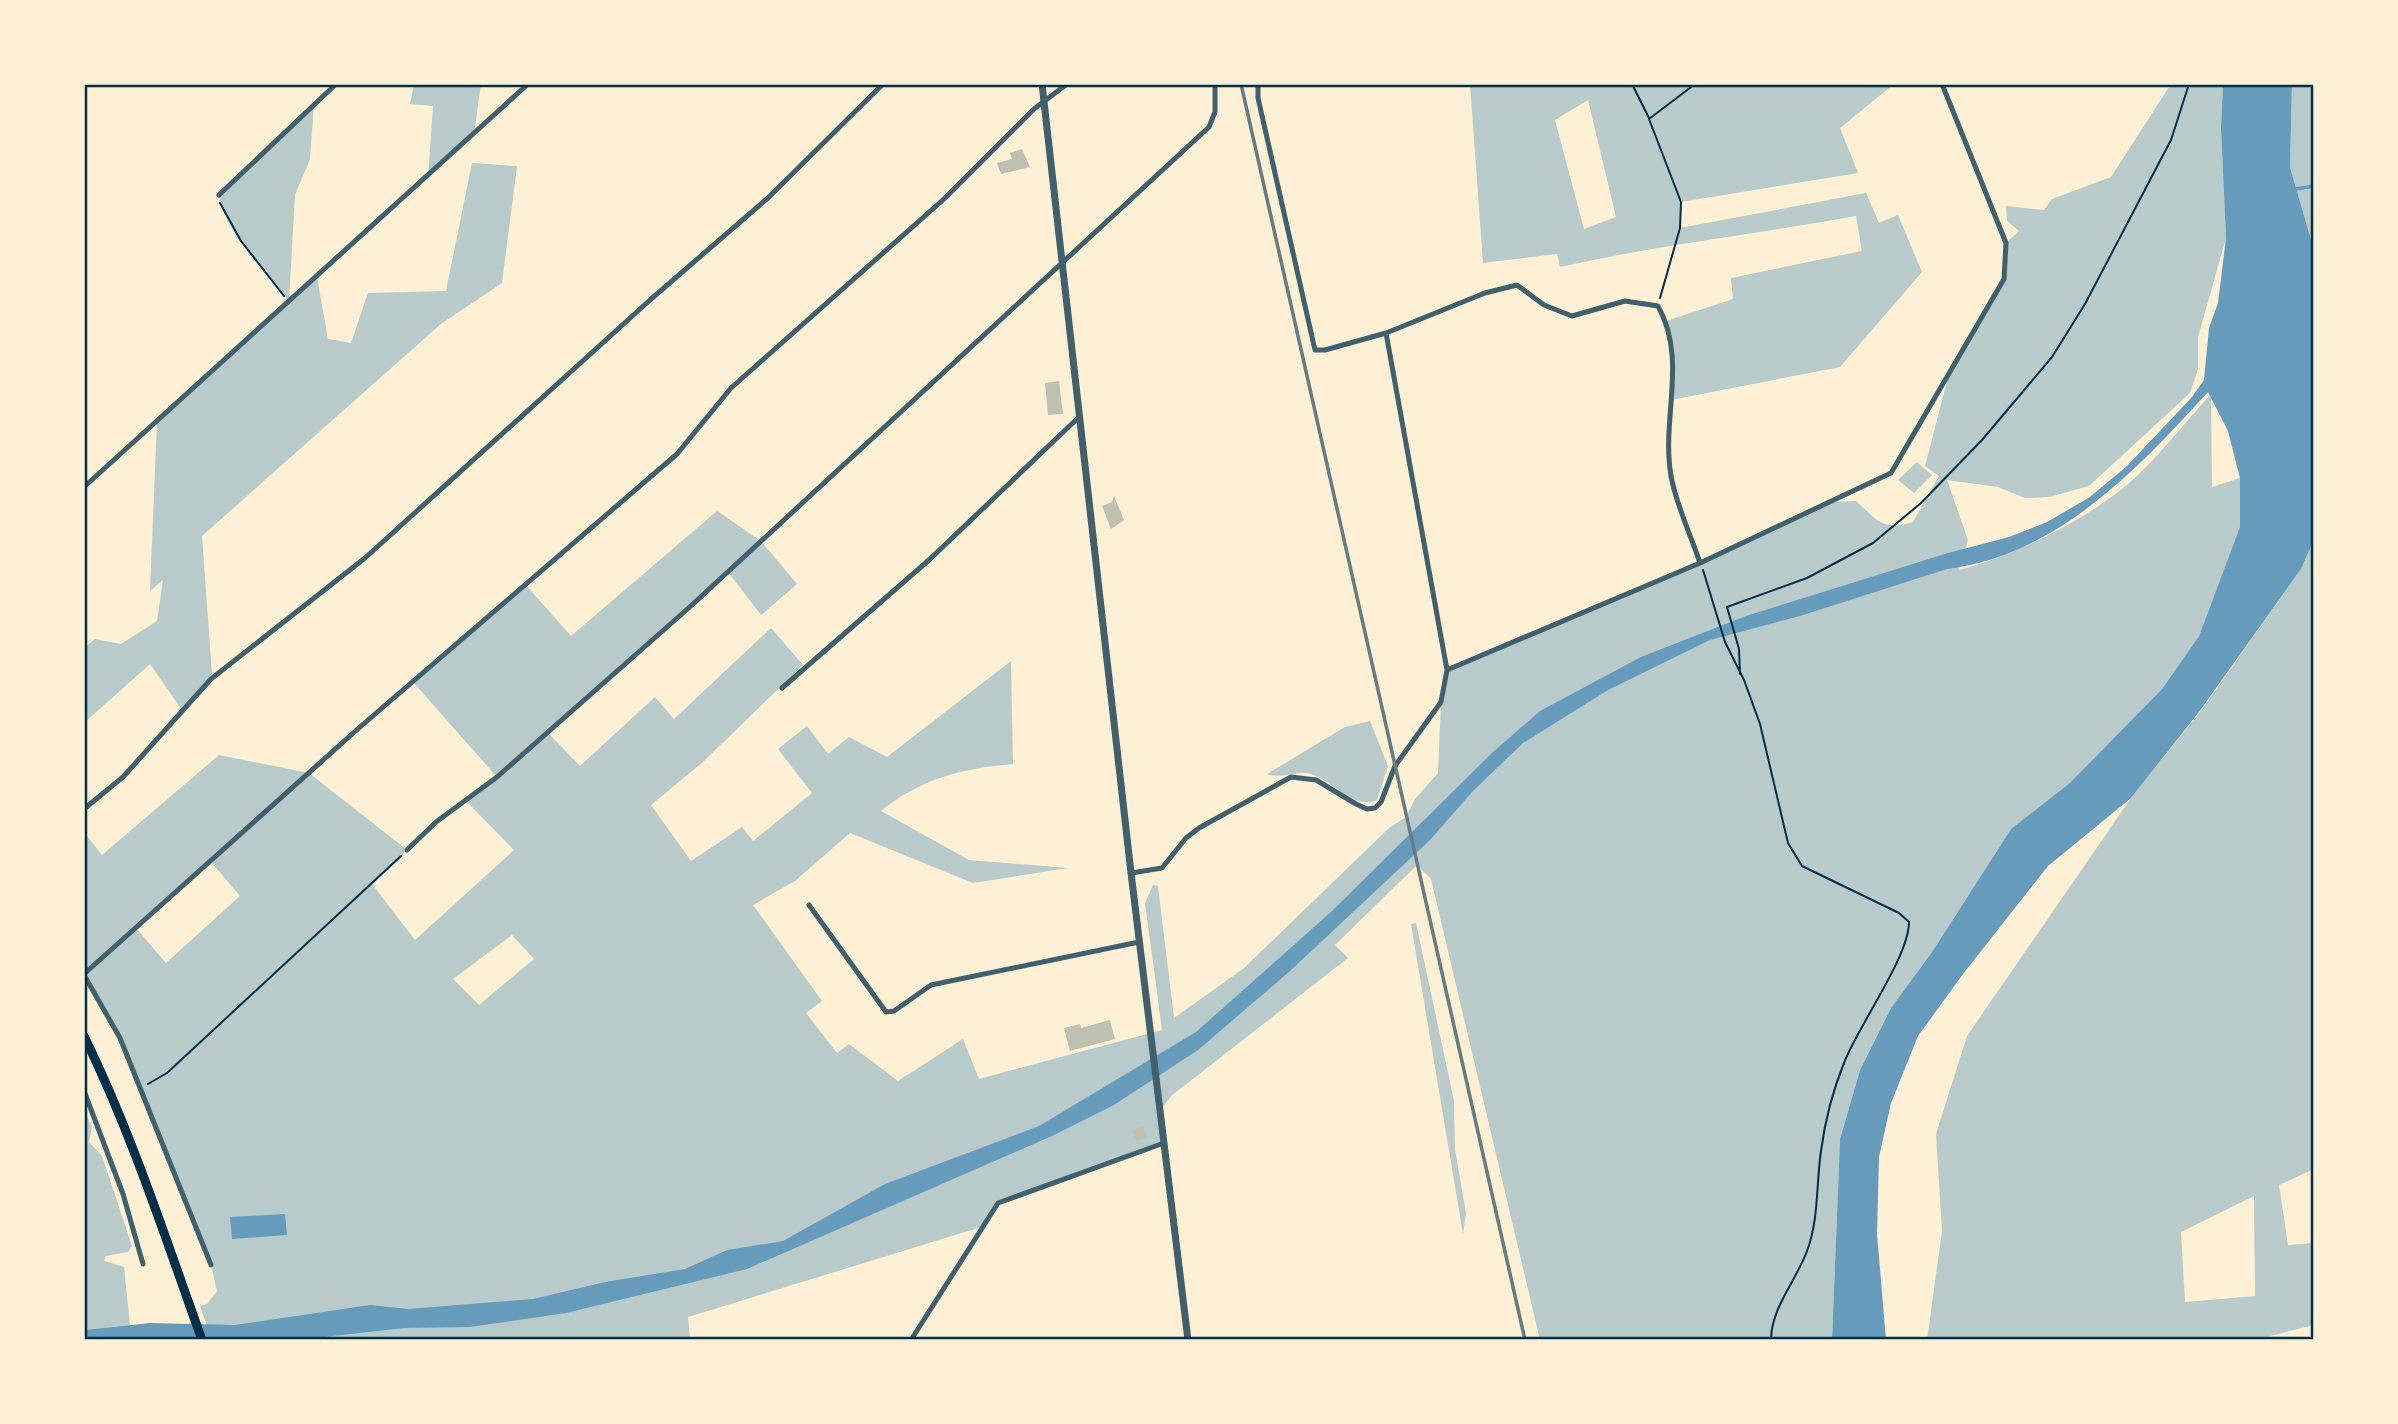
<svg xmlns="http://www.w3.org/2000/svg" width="2398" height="1424" viewBox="0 0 2398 1424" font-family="Overpass,sans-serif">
  <rect width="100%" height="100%" fill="#fdf0d5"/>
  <path fill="#b9caca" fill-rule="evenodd" d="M414,84H481L474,135L428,177L433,106L410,104Z
    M1470,84H1894L1840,128L1858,173L1681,202L1680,228L1866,193L1879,223L1898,215L1922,272L1840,367L1671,400L1674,346L1666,321L1733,299L1731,278L1862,251L1856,216C1757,234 1658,245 1560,267L1557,254L1483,263ZM1588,100L1616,217L1584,229L1555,120Z
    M2171,84H2223L2221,128L2226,238L2198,337V369L2190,393L2089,486L2049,497L2025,498L1998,487L1947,480L1968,540L1959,570C2015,556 2097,515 2139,474C2164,450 2187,420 2211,394L2212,487L2240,478V528L2199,636L2162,689L2070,784L2011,829L1932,952L1891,1008L1860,1070L1840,1139L1832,1340H1540L1431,879L1417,865L1335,945L1348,958L1171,1096L1160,1111L1164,1143L998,1203L981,1227L688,1317L690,1340H212L200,1306L207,1304L217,1291L211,1265L120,1038L84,975V832L102,855L219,755L309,773L407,850L372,884L415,940L514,850L466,801L497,777L413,682L525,584L571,636L717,511L761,541L797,584L761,615L728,572L548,733L580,766L655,697L674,719L771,628L803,665L704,761L651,805L691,861L742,827L753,841L812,793L778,749L807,726L828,754L849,737L887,757L1011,661L1013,764C961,769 922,778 881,811L969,860L1068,868L973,883L850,833L795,881L753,905L822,1001L806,1013L837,1053L849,1044L898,1081L963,1039L979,1079L1162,1030L1145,903L1153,885L1158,886L1174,1018L1243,969L1389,828L1406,817L1415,799L1438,773L1441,702L1447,670L1700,563L1826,502L1856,501C1878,521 1882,531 1913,522L1939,476L1925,466L1949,374L2004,279L2006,243L2019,231L2007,221L2006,206L2044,210L2052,199L2111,177ZM211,862L240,896L166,963L136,928ZM512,935L534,959L479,1005L453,979Z
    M2292,84H2314V250L2290,167Z
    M314,102L310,159L295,195L289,301L317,277L328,339L351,343L368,293L446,291L472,163L517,166L502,283L442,323L202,536L212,674L182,710L150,664L84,723V648L95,639L121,644L157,621L163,580L150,591L157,421L289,302C268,275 223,229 219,195Z
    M1917,462L1932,475L1914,493L1898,480Z
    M2314,540V1169L2279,1185L2288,1245L2314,1243V1325L2255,1340H1927L1942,1231L1936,1134L1967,1036L2131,798L2200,712L2301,569ZM2254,1196L2255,1296L2185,1302L2181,1232Z
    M1370,721L1388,766L1377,800C1355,811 1331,780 1311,774C1296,769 1281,780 1267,774L1345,727Z
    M1416,923L1454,1101L1455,1150L1466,1213L1463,1234L1411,924Z
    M84,1110L92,1127L89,1142L102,1156L132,1246L128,1252L106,1256L104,1261L124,1267L130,1325L84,1330Z"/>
  <path fill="#669bbc" d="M2223,84H2292L2290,167L2314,250V540L2301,569L2199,712L2131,798L2048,866L1963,974L1918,1036L1891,1103L1879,1157L1877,1234L1886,1340H1832L1840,1139L1860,1070L1891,1008L1932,952L2011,829L2070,783L2162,689L2199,636L2240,527V478L2228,431L2208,392C2138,469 2056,556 1947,569L1800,616L1710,640L1608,690L1523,743L1473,791L1430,840L1290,971L1198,1050L1114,1105L1052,1136L747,1269L566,1313L470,1327L404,1328L297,1340H84V1330L150,1323L235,1325L370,1305L408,1309L533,1299L605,1282L685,1269L727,1250L783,1241L885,1184L1039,1126L1196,1032L1332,911L1494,751L1540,711L1641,657L1746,616L1948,553L2009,537L2047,522L2090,497L2127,466L2192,397L2204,380L2209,328L2218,303L2226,238L2221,128Z
    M285,1214L287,1235L232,1239L230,1217Z"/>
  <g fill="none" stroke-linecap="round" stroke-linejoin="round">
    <path stroke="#669bbc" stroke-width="3.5" d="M2309,84L2314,85
      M2296,189L2314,186"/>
  </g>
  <path fill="#bec0b2" d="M1022,149L1030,167L1001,174L997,163L1012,159L1010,153Z
    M1059,381L1063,414L1048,415L1045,383Z
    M1114,496L1124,520L1111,529L1102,506L1112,502Z
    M1110,1020L1115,1039L1070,1051L1064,1028L1080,1024L1081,1028Z
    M1143,1126L1147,1137L1137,1141L1132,1130Z"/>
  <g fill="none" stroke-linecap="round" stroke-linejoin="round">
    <path stroke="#003049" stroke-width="2" d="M1632,84L1649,118
      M220,203L241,241L284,296
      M1660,298L1680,228L1681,202L1649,119L1695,84
      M1703,570L1725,642L1744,680L1760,724L1788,843L1802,866L1899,913L1909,922C1909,957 1858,1026 1844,1063C1833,1090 1825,1121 1821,1151C1816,1185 1819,1219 1807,1251C1796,1281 1771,1308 1771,1340
      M1740,674L1739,649L1727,607L1807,578L1873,543L1921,503L1982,440L2052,357L2085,304L2171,140L2189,84
      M148,1084L167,1073L401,856"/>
    <path stroke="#3f606c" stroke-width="5" d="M1258,84V98L1315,350H1325L1386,333L1485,293L1517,285L1544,305L1572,316L1625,301L1658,306C1688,360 1661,418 1671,476C1676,505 1691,535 1700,563
      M219,195L336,84
      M1386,333L1447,670
      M84,487L528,84
      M782,688L929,560L1079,417
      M84,809L123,777L211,679L365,558L650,300L769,197L883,84
      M407,850L436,822L497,777L692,605L1209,127L1215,112V84
      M1131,873L1162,868L1186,838L1199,828L1291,777L1316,780L1356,804L1367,809L1375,808L1381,802L1395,766L1441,702L1447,670L1700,563L1891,473L2004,279L2006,243L1942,84
      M809,905L886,1012L894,1011L931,985L1139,942
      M84,974L360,727L677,454L731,388L944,199L1034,109L1067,84
      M84,975L120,1038L211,1265
      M84,1091L123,1194L143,1264
      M911,1340L998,1203L1164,1143"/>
    <path stroke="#3f606c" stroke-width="7" d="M1042,84L1131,873L1188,1340"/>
    <path stroke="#003049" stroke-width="9" d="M84,1036C132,1134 165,1237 202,1340"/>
    <path stroke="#657d81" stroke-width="3.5" d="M1241,84L1525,1340"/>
  </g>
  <rect width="2398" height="1424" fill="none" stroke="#fdf0d5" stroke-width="172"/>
  <rect x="86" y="86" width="2226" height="1252" fill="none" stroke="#003049" stroke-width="2.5"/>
</svg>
